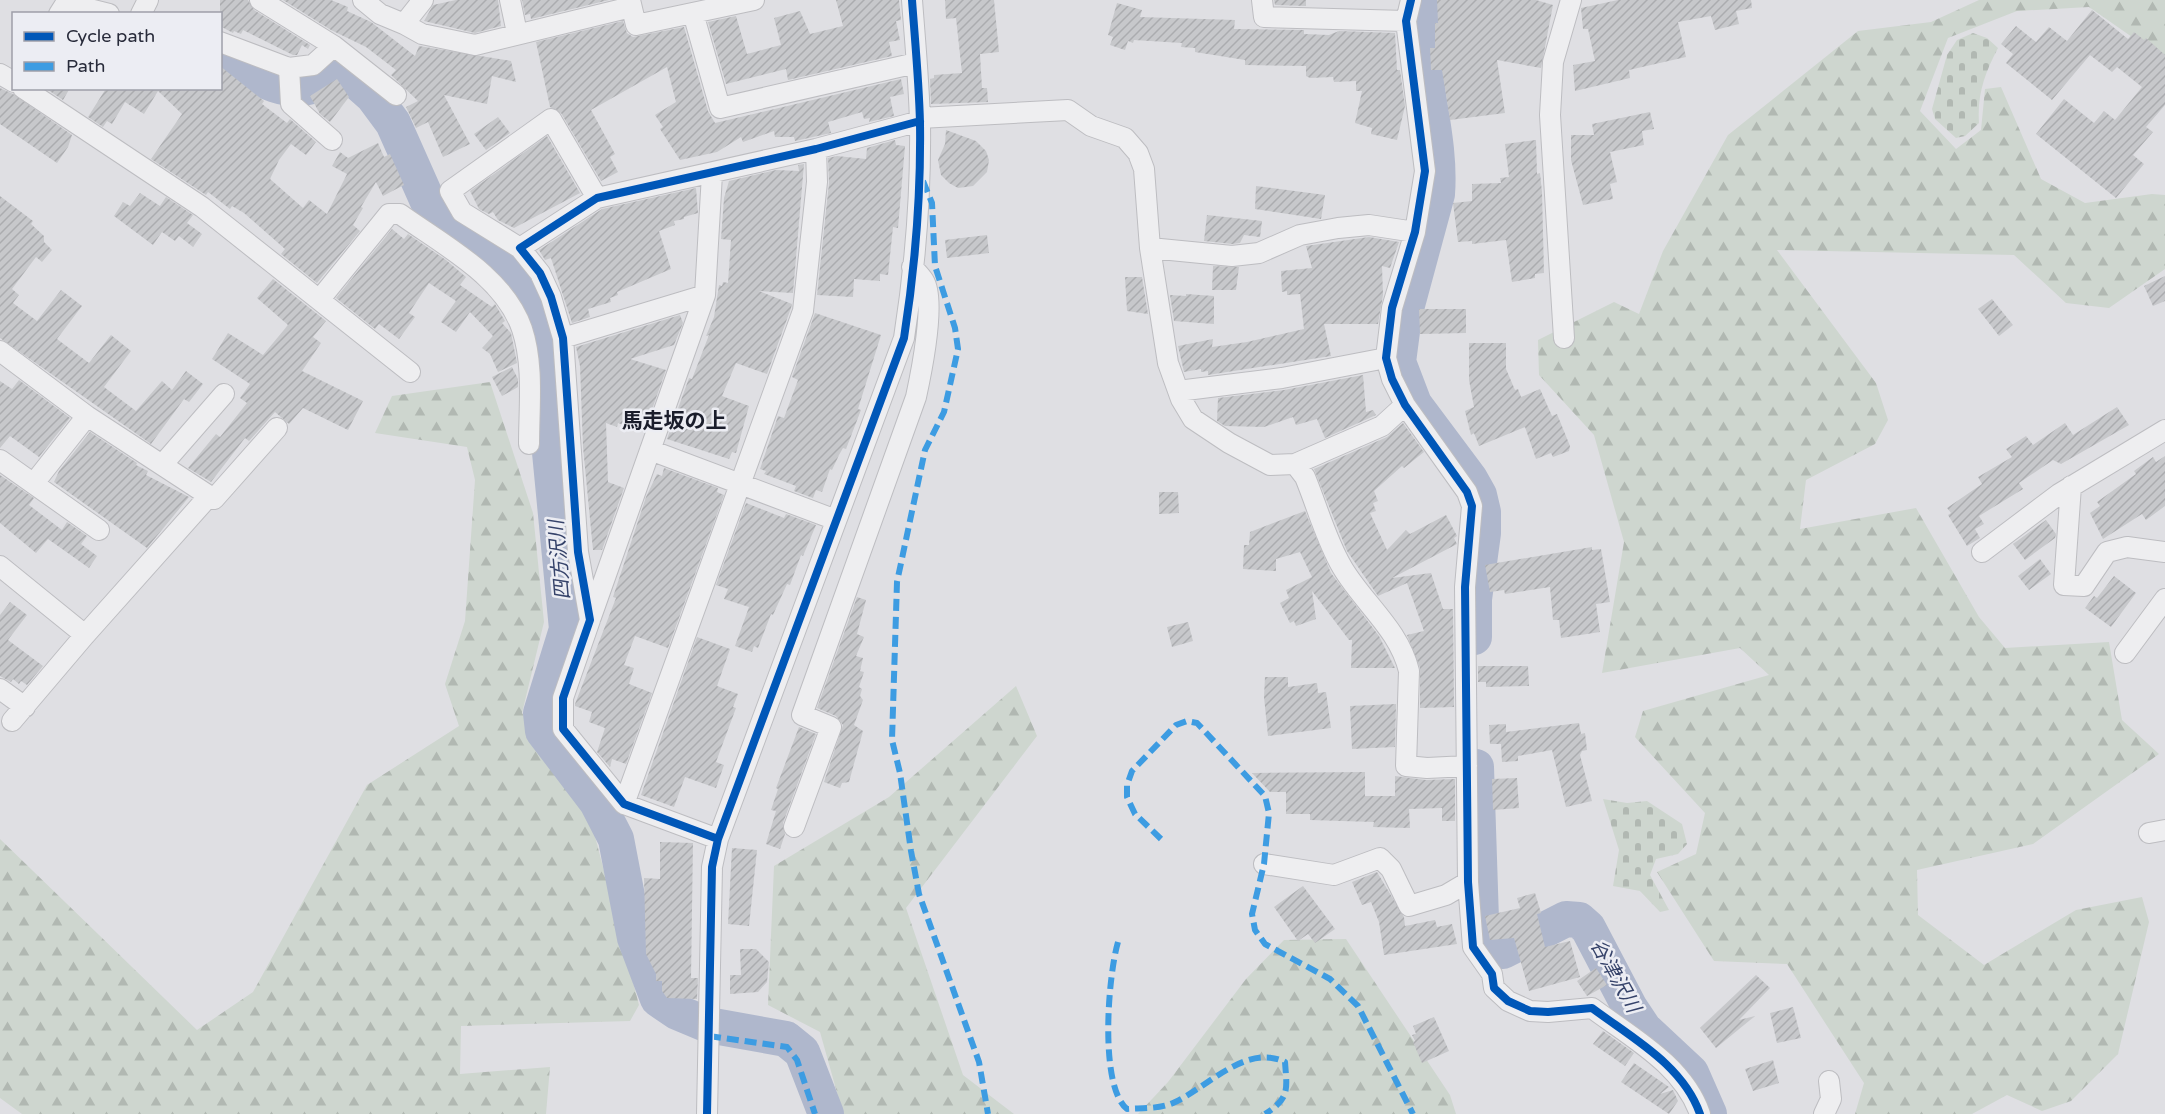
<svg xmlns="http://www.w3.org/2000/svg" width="2165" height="1114" viewBox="0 0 2165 1114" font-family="'Varela Round','Noto Sans JP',sans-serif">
  <defs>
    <pattern id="forest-firs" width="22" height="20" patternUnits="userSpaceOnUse" patternTransform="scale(1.5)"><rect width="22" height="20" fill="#ced6cf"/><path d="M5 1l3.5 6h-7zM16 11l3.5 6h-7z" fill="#b1b8b2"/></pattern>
    <pattern id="cemetery-stones" width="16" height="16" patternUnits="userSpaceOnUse" patternTransform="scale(1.5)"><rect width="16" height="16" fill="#ced6cf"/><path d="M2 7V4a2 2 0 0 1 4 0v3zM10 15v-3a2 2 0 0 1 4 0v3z" fill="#b1b8b2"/></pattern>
    <pattern id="building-hatch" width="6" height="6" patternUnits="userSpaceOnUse" patternTransform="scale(1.5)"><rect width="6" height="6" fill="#c7c8cb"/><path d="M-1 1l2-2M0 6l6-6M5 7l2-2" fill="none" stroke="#abacaf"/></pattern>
  </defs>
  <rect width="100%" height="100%" fill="#dfdfe3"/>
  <path fill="url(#forest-firs)" d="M1979,0H2165V60L2089,7L2017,11L1948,38L1920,111L1956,149L1981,130L1985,89L2001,87L2041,179L2085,203L2152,194L2165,195V269L2109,308L2066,303L2014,255L1777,250L1876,383L1888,420L1875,444L1806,480L1800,529L1916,508L1979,617L2005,648L2109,642L2122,720L2159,754L2033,844L1917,870L1918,915L1984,965L2076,910L2142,897L2149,922L2118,1054L2071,1101L2042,1111L2007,1095L1972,1114H1855L1864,1083L1787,964L1714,961L1657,872L1696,854L1705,813L1635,737L1643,711L1769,675L1740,648L1602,673L1624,542L1594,435L1539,375L1538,340L1614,302L1639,314L1663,251L1728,135L1858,31L1931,22Z
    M490,382L533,513L544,622L522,713L591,821L639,1005L630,1021L461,1026L460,1074L550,1067L546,1114H22L0,1098V839L197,1030L253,992L367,785L459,726L445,684L465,621L475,480L467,447L375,433L392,396Z
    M1016,686L1037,736L906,908L963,1075L1014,1114H843L820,1032L768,1005L774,866L889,797Z
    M1346,939L1450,1095L1456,1114H1138L1168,1082L1246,979L1284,940Z"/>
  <path fill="url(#cemetery-stones)" d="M1973,33L1987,38L1998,48C1985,73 1977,94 1979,123L1965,136L1956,138L1935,119L1932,109L1947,55L1957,40Z
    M1603,799L1627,803L1647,801L1682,824L1687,844L1678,854L1656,859L1650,875L1669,910L1660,912L1640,891L1613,886L1619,850Z"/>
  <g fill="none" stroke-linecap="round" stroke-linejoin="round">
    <path stroke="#afb7cc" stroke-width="36" d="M1425,0C1413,65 1442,129 1437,194L1404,316L1398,362L1414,404L1470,479L1479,495L1483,512V533L1474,599V637
      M220,58C248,71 280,96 312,86C325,82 333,75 347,73L373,96L393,123L433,213L452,235L507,273L529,312L539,338L567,629L541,713L543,731L597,802L616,839L635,938L658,999L677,1012L708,1025L786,1039L802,1052L826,1114
      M1476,767L1481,920C1484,935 1486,947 1503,951L1566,919L1579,920L1588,928L1630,1008L1644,1029L1691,1073L1709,1114"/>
  </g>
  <path fill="url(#building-hatch)" d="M220,0H248L254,10L310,45L308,49L302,45L297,55H293L243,30L241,34L234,31L233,33L220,26Z
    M283,0H331L348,7L347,11L371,22L415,56L419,46L511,61L516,82L492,76L487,104L444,95L470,144L443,157L428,122L416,128L406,107L418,101L391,75L396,70L366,47L331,30Z
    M456,0H498L501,26L475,33L424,21L433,5Z
    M522,0H609L531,19L530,14L525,15Z
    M836,0H899L901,20L896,21L900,40L889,42L892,56L788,80L786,69L726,84L708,22L736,16L747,54L781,45L774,18L800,11L810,34L843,26Z
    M945,0H994L999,52L980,54L982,88H987L988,102L931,104L930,79L934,78V75L962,73L956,18L946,19Z
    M1274,0H1306V6L1275,5Z
    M1437,0H1536L1553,5L1541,68L1497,60L1505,113L1450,120L1442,70H1431L1430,48H1435V23H1438Z
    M1618,0H1751L1752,8L1736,11L1739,24L1715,30L1711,16L1678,22L1686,57L1629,70L1630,78L1575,91L1573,65L1595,61L1588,29H1583L1581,8Z
    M1117,3L1142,10L1140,17L1235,20L1234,29L1304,30V34L1329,35L1339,31L1395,33L1397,70H1400L1405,106L1397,140L1371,134L1372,128L1355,123L1362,91H1356V81L1334,82L1333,77L1310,78L1306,76V66L1245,65V60L1195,52V48L1181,47L1182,43L1134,40L1133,43L1128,41L1125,50L1110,45L1113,37L1108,35Z
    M2092,10L2128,39L2134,32L2144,40L2146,38L2165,55V105L2146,127L2153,132L2133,155L2144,164L2116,198L2036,134L2064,99L2094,123L2104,111L2115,120L2142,87L2117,67L2112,72L2090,55L2052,100L2006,63L2013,54L2001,44L2016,26L2036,42L2049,27L2067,41Z
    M623,21L627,33L633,37L684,27L708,111L715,123L901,79L904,94L890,97L894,116L869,122L870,118L864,119L862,112L828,122L831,133L795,141L794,137H775L774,131L743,142L741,137L717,152L680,160L660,129L663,127L655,115L676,102L667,67L591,110L615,154L610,157L618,172L601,181L561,113L550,107L536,42Z
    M220,66L264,101L262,104L287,123L290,119L316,142L306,155L291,144L279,160L270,179L303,208L309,200L327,214L347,174L332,166L340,152L348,158L378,143L384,157L390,154L404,185L383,196L376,182L361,207L363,208L353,225L360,231L317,283L281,254L285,249L244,213L232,206L230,209L208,192L206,195L151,159L182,114L158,91L144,114L125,102L112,124L107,121L103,127L88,117L105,90L102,88H220Z
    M337,79L349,97L330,122L320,114L310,96Z
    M0,88L13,94L72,135L68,147L57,163L0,124Z
    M45,88H70L63,100Z
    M1650,112L1654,129L1642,131L1644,145L1610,152L1617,182L1610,184L1613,199L1583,205L1571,160V135H1594L1592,124Z
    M498,117L510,133L486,150L474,134Z
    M946,130L976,141L986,151L989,160L987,172L973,186L958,188L949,183L941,175L938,160L945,144Z
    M547,136L580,193L514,228L498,220L493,212L489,214L479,209L470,191Z
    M895,140L896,145L905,146L898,228L893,227L888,275L880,274V281L854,279L853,297L817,295L829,183L828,158L837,156L866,159L867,148Z
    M1536,140L1537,174L1540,173L1542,192L1544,273L1535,274V278L1512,282L1506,240L1472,244V241L1458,242L1453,203L1472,201V184L1501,183L1500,178L1509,177L1505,144Z
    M804,164L793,293L759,291L792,304L791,308L767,374L736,363L722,396L749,406L736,453L732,452L729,459L667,439L689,378L692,379L709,335L706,336L714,317L719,285L722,286L723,282L728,283L731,240L721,239L724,198L729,181L776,170L799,171L798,165Z
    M1256,186L1325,195L1321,219L1255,209Z
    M696,188L698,213L684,217V219L674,221L675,225L659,231L671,269L617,292L618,295L610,298L611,302L588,309L590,317L572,323L551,258L545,260L539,250L602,209Z
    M140,193L160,206L166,197L193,215L187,223L202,234L193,247L179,236L175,241L162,232L153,245L114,216L123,202L130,206Z
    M0,196L33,221L31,224L44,236V242L52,250L42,262L36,257L12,289L19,295L13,303L37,321L61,290L82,306L57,339L89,363L111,335L131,351L104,387L136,411L162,381L172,390L186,371L203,384L189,402L184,399L151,444L0,338Z
    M1207,215L1262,221L1260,237L1244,235L1240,243L1232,244L1204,241Z
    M392,229L404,239L408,234L446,260L466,277L460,285L492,307L495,304L505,321L502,323L511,333L517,363L498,372L490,354L482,348L493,336L470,312L456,332L441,322L456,301L429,283L409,313L415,317L399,339L379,324L375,329L336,298Z
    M987,235L989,253L947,258L945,240Z
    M1369,237L1399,242L1390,268L1382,266L1383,295L1378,324H1324L1331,356L1208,375V371L1201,372V369L1184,372L1178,346L1213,339L1212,347L1247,342L1304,329L1300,294L1287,295V291L1282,292L1281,271L1312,268L1306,246Z
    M1213,266L1239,267L1236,290H1212Z
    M2165,276V301L2153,306L2144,286Z
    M1125,277H1142L1148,314L1127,311Z
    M273,279L326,321L313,337L321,343L302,371L363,401L348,430L303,408L289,424L275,412L249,441L245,438L211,482L188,468L216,434L220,437L247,403L240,398L250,384L212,359L228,333L263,355L288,325L257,298Z
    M1186,294L1214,296V324L1174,321L1170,295L1186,296Z
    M1992,299L2013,325L1999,336L1978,309Z
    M1419,309H1466V333L1420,334Z
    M815,313L881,335L858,409L861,410L846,449L843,448L839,455L832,470L830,469L822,492L816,490L813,498L794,491L796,486L764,474L766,471L760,469L778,416L784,418L798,380L792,377Z
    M680,315L683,323L674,345L630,359L666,370L644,432L618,423L617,427L606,423L608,482L624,488L602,550H593L583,447L580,366L576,347Z
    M1469,343H1506V369L1515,390L1518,389L1521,397L1540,389L1552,416L1557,414L1570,446L1569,451L1553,457L1551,453L1536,459L1525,427L1479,446L1474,433L1471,435L1465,411L1474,407L1469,380Z
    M512,367L518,379V387L502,396L492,377Z
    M1363,375L1366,412L1373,410L1376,415L1325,438L1317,419L1296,425L1293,417L1264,427L1225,426L1217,421L1218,398L1284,390Z
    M19,380L70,418L39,457L10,436L0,448V381L12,389Z
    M2117,407L2129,425L2061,464L2053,460L2019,483L2023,489L1979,516L1984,524L1975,529L1980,538L1967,546L1948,515L1951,513L1947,508L1982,484L1978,477L2012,457L2006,449L2026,436L2033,445L2065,423L2073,435Z
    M1403,423L1424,452L1404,468L1402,466L1374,491L1378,501L1373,503L1376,511L1370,513L1387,550L1406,530L1410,534L1446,515L1457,536L1454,538L1457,544L1392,578L1431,573L1443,609H1453L1454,707L1420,708V668L1407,635L1424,631L1407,583L1378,596L1347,551L1314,469L1387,437Z
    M90,432L137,463L136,465L148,471L146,475L189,497L147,548L54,482L59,471Z
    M2165,456V506L2146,520L2142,514L2103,539L2090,513L2100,506L2097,502L2136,474L2134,471L2153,457L2156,462Z
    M664,468L718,488L717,492L724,495L668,648L635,636L624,665L634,668L629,684L652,693L626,764L612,759L610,767L597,752L605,728L589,722L592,712L575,706V704L616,598L613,597L646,497L657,474L662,476Z
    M0,475L34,498L29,505L62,530L67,522L87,536L81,544L97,556L89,568L48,539L36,553L0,523Z
    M1159,492H1178L1179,513L1159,514Z
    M746,503L784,518L786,514L816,525L803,556L801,555L790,585L787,584L773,615L771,614L758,648L754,646L752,652L735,646L749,607L724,599L728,589L716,585Z
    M1305,511L1331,573L1379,636L1395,668H1351L1352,640H1349L1312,591L1316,619L1296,626L1294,621L1290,623L1280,603L1289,598L1286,590L1312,577L1300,552L1276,559V571L1243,569L1244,545H1249L1250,532Z
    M2046,520L2056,534L2055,538L2025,560L2013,544Z
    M1592,547V550L1601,549L1610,602L1596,604L1600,632L1561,638L1559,620H1553L1550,587L1505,594L1504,590L1490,592L1485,565Z
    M2040,559L2051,574L2029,590L2018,576Z
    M2114,576L2136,593L2111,627L2085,608L2094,596L2097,598Z
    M857,597L866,600L857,634L864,637L856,656L863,658L860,671L864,672L859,687L862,689L860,696L863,700L854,725L863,731L849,782L842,783L840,788L824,782L843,725L836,716L817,708Z
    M10,602L27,615L8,640L43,666L27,685L21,681L19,684L13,679L11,682L0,676V615Z
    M1188,622L1193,641L1172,647L1167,627Z
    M697,637L730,649L717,686L738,694L733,707L736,708L716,762L724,765L716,788L685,777L674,807L641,795Z
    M1478,666H1528L1529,686L1486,687V682H1478Z
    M1265,677H1288V687L1317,683L1318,693L1326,692L1331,728L1268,736L1264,697Z
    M1396,704L1395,747L1352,749L1350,706Z
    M1579,723L1581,734L1585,733L1587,750L1582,751L1580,755L1592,801L1566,807L1552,750L1518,756V761L1502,762L1501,744H1490L1489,725L1506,724V732Z
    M799,727L816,734L783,823L785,834L780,849L766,844L776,811L771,810L778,789L776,788Z
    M1365,772V796H1395V776L1426,780L1455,779V821H1442V808L1409,809L1410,828L1373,827L1374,822L1310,820V814H1286V792H1270L1252,773Z
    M1517,778L1519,808L1493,810L1492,779Z
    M660,842L693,843L691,978H698L697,999L667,998L662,991V981H656V974L646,954L644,878L660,879Z
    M732,848L757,850L749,926L728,924Z
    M1377,872L1404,917L1405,926L1435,920L1437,927L1452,924L1457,944L1384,955L1379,922L1371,902L1362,905L1352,882Z
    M1303,886L1335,929L1315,943L1308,934L1298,941L1274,907Z
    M1535,893L1541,913L1537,914L1545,947L1570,941L1580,977L1529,991L1514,938L1490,940L1485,916L1520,908L1517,898Z
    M740,949H756L769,962L767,982L758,992L730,994V975H741Z
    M1596,968L1607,985L1587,996L1577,981Z
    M1756,975L1770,988L1739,1020L1755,1016L1716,1048L1700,1028Z
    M1793,1007L1801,1038L1777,1043L1770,1013Z
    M1434,1017L1449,1051L1422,1063L1413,1042L1415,1041L1412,1035L1416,1034L1413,1026Z
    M1603,1031L1634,1053L1625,1066L1593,1044Z
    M1773,1060L1779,1083L1753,1091L1745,1069Z
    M1634,1063L1669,1087L1660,1094L1673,1090L1678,1101L1669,1114L1621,1082Z"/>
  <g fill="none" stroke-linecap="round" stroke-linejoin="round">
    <g stroke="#bdbdc1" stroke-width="22">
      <path id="minor" d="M260,0L334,46L396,95
        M363,0L380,14L404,24L423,0
        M510,0L517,33
        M630,0L636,25L754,0
        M1262,0L1264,17L1406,21
        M1411,0L1406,21L1425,171L1415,232L1392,308L1386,358L1392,379L1405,405L1467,492L1472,506L1465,587L1468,882L1473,947L1492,974L1494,988L1508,1001L1530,1011L1548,1012L1592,1008C1632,1038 1683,1065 1700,1114
        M693,13L720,108L916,63
        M59,14L66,3L109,14
        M141,14L148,0
        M404,24L422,34L475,45L631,7
        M220,42L289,68L313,65L334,46
        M289,68L291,104L332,140
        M0,74L14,82
        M23,88L202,207L410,372
        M920,118L1068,110L1091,126L1125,138L1138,153L1144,169L1150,248
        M520,248L462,212L450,191L551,119L597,198
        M320,299L389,214H400C443,245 504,276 522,329C534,365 529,407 529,444
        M563,338L705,295
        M1564,338L1550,115L1553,62L1571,0
        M0,351L87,416L34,483
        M1178,391L1282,378L1386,358
        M1405,405L1382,426L1295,464L1270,465L1229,443L1193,419L1181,399L1168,363L1150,248L1232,256L1259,253L1300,235L1338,228L1369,225L1415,232
        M87,416L214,499L277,428
        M650,450L836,520
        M0,460L99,530
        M1295,464L1305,477C1317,506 1326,540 1342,567C1363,603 1399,629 1409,671L1406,766L1427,768L1467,766
        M162,465L224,394
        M2071,486L2064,585L2084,586L2107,552L2127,547L2165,552
        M1982,552L2059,494L2165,430
        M0,566L85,635
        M591,617L705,295L712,174
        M2125,653L2165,599
        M0,689L25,707
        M12,721L85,635L209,496
        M624,804L803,311L817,182L816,149
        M794,827L831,727L802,715L916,397C921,374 936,300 924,281C921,276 916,271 912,267
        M2149,833L2165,830
        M718,839L624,804L563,729V698L590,620L578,552L563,338L551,297L540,273L520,248L597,198L816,149L920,121
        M1264,864L1334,875L1380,858L1391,869L1409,906L1446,895L1468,882
        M707,1114L712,867L718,839L904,338C915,268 921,194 920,123C919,82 915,41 912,0
        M1824,1114L1831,1099L1829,1081"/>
    </g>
    <use href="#minor" stroke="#eeeef0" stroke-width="20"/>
    <path stroke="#3d9ce2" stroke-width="6" stroke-dasharray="12 6" stroke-linecap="butt" d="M923,181L932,203L935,266L955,328L958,349L944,412L925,450L897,582L892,740L900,773L911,851L919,894L979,1062L988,1114
      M1161,839L1135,814L1127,797V785L1132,771L1176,725L1187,721L1197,723L1265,796L1269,813L1264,864L1252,914L1255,930L1265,944L1330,979L1358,1006L1413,1114
      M1118,942C1108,976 1099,1086 1127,1109C1142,1108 1159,1109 1173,1103C1207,1088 1246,1043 1285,1062C1287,1090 1290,1098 1265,1114
      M709,1036L787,1047L797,1060L815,1114"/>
    <g stroke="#ecedf3" stroke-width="11">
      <path id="cycleway" d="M1411,0L1406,21L1425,171L1415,232L1392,308L1386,358L1392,379L1405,405L1467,492L1472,506L1465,587L1468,882L1473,947L1492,974L1494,988L1508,1001L1530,1011L1548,1012L1592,1008C1632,1038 1683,1065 1700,1114
        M718,839L624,804L563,729V698L590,620L578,552L563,338L551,297L540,273L520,248L597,198L816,149L920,121
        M707,1114L712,867L718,839L904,338C915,268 921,194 920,123C919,82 915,41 912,0"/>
    </g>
    <use href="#cycleway" stroke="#0057b8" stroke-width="8"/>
  </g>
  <g text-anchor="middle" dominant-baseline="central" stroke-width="5" stroke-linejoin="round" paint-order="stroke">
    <g font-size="20" font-style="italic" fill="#36436a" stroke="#ecedf3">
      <text transform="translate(560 560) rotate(-95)">四方沢川</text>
      <text transform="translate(1615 976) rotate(61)">谷津沢川</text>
    </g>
    <g font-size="21" font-weight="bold" fill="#1a1d2b" stroke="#ecedf3">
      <text x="674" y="421">馬走坂の上</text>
    </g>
  </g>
  <rect x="12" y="12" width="210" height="78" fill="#ecedf3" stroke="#9e9fa9" stroke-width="1.5"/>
  <rect x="24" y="32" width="30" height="9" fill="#0057b8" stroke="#9e9fa9" stroke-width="1.5"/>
  <text x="66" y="42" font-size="18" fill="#282b3a">Cycle path</text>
  <rect x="24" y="62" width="30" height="9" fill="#3d9ce2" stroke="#9e9fa9" stroke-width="1.5"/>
  <text x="66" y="72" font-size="18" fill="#282b3a">Path</text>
</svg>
